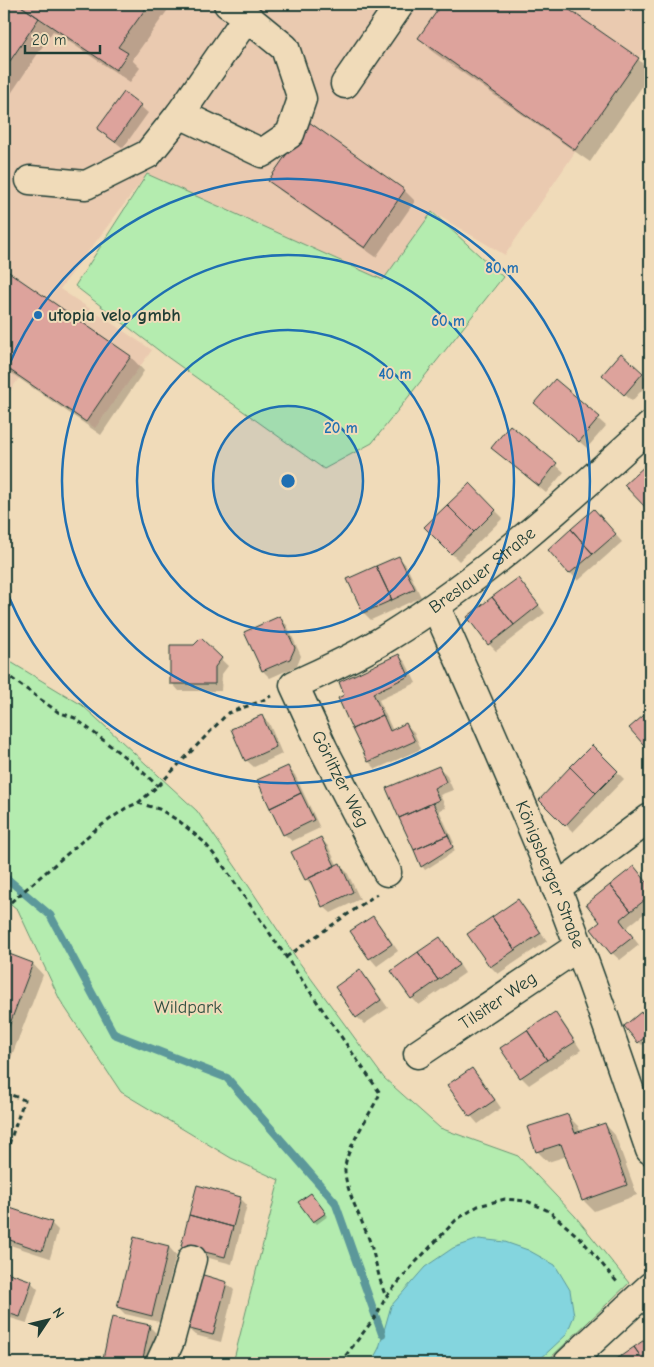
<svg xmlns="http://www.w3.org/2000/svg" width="654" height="1367" viewBox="0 0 654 1367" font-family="'Comic Neue',sans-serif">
  <rect width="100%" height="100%" fill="#f0dbb9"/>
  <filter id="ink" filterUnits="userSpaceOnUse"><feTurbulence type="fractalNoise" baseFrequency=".02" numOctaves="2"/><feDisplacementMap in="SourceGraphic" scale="10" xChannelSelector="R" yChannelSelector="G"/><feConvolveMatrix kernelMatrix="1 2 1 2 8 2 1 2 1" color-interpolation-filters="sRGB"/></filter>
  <g filter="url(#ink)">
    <path fill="#eacab0" d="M4,4H650V42L505,255L432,212L384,280L147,174L60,289L152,350L95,428L20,377L4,399Z"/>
    <path fill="#b4ecaf" stroke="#6a9472" d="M147,174L383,280L432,212L503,277L372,443L324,469L166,356L75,286Z
      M4,658L82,705L197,811L240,873L299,962L384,1078L440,1128L518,1156L575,1216L629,1283L545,1363H233L279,1180L231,1158L121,1092L60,1000L18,910L4,898Z"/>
    <path fill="#84d5de" stroke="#5c989a" d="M479,1239L505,1242L528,1250L555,1265L570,1290L574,1316L566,1335L536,1363H371L379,1348L391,1306L425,1267L453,1248Z"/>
    <path fill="#0003" d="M4,4H172L132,60L140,68L130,82L53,31L4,104Z
      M444,4H559L638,59L650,71V75L590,162L433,52L420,38Z
      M140,106L148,113L123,148L99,129Z
      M270,181L404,190L415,201L376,257L281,191Z
      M6,272L131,357L144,371L101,435L4,368V276Z
      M621,355L650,381L632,401L611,382Z
      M556,381L606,426L587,448L543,411Z
      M510,426L564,472L546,493L492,448Z
      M650,462V510L626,485Z
      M470,485L503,518L459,561L426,528Z
      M601,518L622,542L578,581L549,550Z
      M398,557L406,565L421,597L371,620L364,613Z
      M518,579L545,613L496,651L489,644Z
      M279,618L287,625L301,656L297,666L270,678L263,671L245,633Z
      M201,640L228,666L222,674L221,691H179L172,683L194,646Z
      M399,655L406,663L416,683L379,700L393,731L406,725L414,732L421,749L376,769L369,762L339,698Z
      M261,716L269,723L282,754L254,767L246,760Z
      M592,747L624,779L573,832L540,800Z
      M287,767L295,775L320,828L292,841L284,834Z
      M438,767L446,774L453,790L440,795L446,808L439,810L454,843L452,844L455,851L425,870L422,866L388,789Z
      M321,839L328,846L338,866L339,865L347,872L360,899L331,913L323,906L313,886L306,879Z
      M634,868L650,886V909L626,928L639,945L620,960L612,953L602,922Z
      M518,901L525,908L547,941L498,974L491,967L469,934Z
      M373,917L380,925L398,951L377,966L370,958L352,931Z
      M439,939L447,946L465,973L419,1005L412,998Z
      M4,953L33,964L43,975L4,1076Z
      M360,971L367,978L388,1008L364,1024L357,1017Z
      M554,1013L562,1021L581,1050L529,1085L521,1077L502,1049Z
      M645,1017L650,1023V1039L642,1045L639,1042Z
      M472,1069L479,1076L501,1108L478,1124L471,1116L449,1085Z
      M567,1115L578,1126L581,1133L605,1124L615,1135L637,1195L594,1211L583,1200L567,1156L548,1162L537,1151Z
      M4,1151L9,1156L4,1172Z
      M240,1198L247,1205L232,1264L190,1253L183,1245Z
      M314,1198L328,1216L317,1224L314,1221Z
      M4,1207L51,1223L58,1230L50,1258L4,1243Z
      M135,1239L169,1247L176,1255L159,1322L125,1314L118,1307Z
      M4,1273L31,1282L38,1289L27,1323L4,1316Z
      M226,1283L234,1290L221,1342L195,1335L187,1328Z
      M113,1318L149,1326L157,1334L151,1363H103Z
      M650,1337V1363H613Z"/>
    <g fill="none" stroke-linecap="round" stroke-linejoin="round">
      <path stroke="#5c989a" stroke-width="8" d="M4,876L50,915L114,1034L227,1078L335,1202L382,1334"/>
    </g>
    <path fill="#dda39c" stroke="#1f3d34" d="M4,4H18L39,18L4,70Z
      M18,4H149L118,47L128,53L116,70Z
      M442,4H561L639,58L575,150L418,38Z
      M124,92L141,105L115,142L97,129Z
      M309,122L405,190L365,248L268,181Z
      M6,270L131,356L86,422L4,366V274Z
      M650,320V333L644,327Z
      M621,353L643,373L624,395L602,375Z
      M555,379L600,417L579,442L534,403Z
      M510,425L557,463L539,486L491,448Z
      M647,464L650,467V506L647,509L624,485Z
      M470,483L496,510L474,532L447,505Z
      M447,505L474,532L451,554L424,527Z
      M594,509L616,534L593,554L571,529Z
      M571,529L593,554L569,574L548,550Z
      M399,556L415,589L392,600L376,566Z
      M376,566L392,600L363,613L347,579Z
      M518,578L539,605L514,625L492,597Z
      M492,597L514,625L488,645L467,617Z
      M280,616L295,648L290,659L262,671L244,632Z
      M201,638L222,658L215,667V684H170V645H194Z
      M399,654L409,676L373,693L383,715L352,729L338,698L344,695L339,682Z
      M650,710V752L629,728Z
      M262,715L276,747L245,761L231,729Z
      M383,715L390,731L406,723L415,741L368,762L352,729Z
      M592,745L618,771L596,793L570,767Z
      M288,766L301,793L270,808L257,780Z
      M439,766L446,782L434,788L439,800L399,818L386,788Z
      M570,767L596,793L565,826L539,800Z
      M301,793L314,820L283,835L270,808Z
      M433,803L448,835L414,850L399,818Z
      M448,835L453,847L421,867L414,850Z
      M321,837L335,866L305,880L291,852Z
      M340,863L353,892L322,907L309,878Z
      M634,866L650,886V896L631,911L610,885Z
      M610,885L631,911L620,920L633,937L611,954L591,929L600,922L586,904Z
      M518,899L541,933L515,950L492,917Z
      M373,916L392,944L369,959L350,931Z
      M492,917L515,950L490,967L467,934Z
      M440,937L459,965L438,980L418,952Z
      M4,952L33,963L11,1021L4,1018Z
      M418,952L438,980L411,999L391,971Z
      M360,969L381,1000L356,1018L335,987Z
      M555,1012L575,1042L547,1060L527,1030Z
      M641,1012L650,1022V1033L638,1043L624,1026Z
      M4,1018L11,1021L4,1039Z
      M527,1030L547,1060L520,1078L500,1048Z
      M472,1068L495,1100L470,1117L447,1085Z
      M568,1114L575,1133L605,1123L627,1185L582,1201L561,1144L536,1152L527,1127Z
      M197,1185L241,1197L233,1227L189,1215Z
      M311,1193L326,1213L313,1222L298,1202Z
      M4,1206L52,1222L42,1251L4,1238Z
      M189,1215L233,1227L225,1257L181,1246Z
      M134,1237L169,1246L152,1316L117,1307Z
      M4,1271L32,1281L20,1317L4,1312Z
      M200,1274L227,1282L213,1335L186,1328Z
      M112,1317L150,1325L142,1363H102Z
      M650,1336V1363H645L634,1347Z
      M634,1347L645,1363H611Z"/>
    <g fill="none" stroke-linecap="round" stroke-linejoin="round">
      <g stroke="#1f3d34" stroke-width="31">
        <g id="minor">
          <path d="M345,84L400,4"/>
          <path d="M180,114L262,153L290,134L302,99L285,48L247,17"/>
          <path d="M30,180L86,185L148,154L180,114L247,17L228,4"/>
          <path id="s1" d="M436,607C477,700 519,794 557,889C591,975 620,1063 650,1150"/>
          <path id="s2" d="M387,872L323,748L294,685C326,670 358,656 388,637C484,578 568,501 650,426"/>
          <path d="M556,888L650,818"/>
          <path id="s3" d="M418,1054L579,946"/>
          <path d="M160,1363L170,1341L192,1259"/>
          <path d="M568,1363L650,1287"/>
        </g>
      </g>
      <path stroke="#1f3d34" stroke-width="3" stroke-dasharray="5 4" stroke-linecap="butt" d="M4,673L58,712L75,718L135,765L158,786
        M138,803L158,786L228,713L259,702L271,696
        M4,908L95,830L126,808L138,803L159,809L179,821L204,842L224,867L380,1093C372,1112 345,1149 345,1169C344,1189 365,1225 371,1245C376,1262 379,1280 386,1297
        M286,957L377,894
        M4,1092L24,1100L4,1159
        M340,1363L376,1316L386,1297L413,1265L456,1220L478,1206L505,1199L527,1201L549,1211L582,1240L617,1282"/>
      <use href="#minor" stroke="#f0dbb9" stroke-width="28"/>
    </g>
  </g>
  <circle cx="288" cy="481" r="75" fill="#1f6fb2" fill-opacity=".12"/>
  <g fill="none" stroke="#1f6fb2" stroke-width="2.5">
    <circle cx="288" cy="481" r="75"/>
    <circle cx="288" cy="481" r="151"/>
    <circle cx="288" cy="481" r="226"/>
    <path d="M4 378A302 302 0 1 1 4 584"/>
  </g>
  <circle fill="#1f6fb2" stroke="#f0dbb9" stroke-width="2" cx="38" cy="315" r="5"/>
  <g text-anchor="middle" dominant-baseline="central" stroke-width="4" stroke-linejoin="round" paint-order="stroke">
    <g font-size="18" font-weight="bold" fill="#1f3d34" stroke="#f0dbb9" text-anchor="start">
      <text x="48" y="315">utopia velo gmbh</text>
    </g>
    <g font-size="18" fill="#1f3d34" stroke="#f0dbb9">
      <text stroke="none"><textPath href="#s2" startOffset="430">Breslauer Straße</textPath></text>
      <text transform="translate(340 779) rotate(63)">Görlitzer Weg</text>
      <text stroke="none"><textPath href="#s1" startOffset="291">Königsberger Straße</textPath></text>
      <text stroke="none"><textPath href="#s3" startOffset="96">Tilsiter Weg</textPath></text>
    </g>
    <g font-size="18" fill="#2e4e40" stroke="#f0dbb9">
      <text x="188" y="1007">Wildpark</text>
    </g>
  </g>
  <circle cx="288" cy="481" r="8" fill="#1f6fb2" stroke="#f0dbb9" stroke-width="2.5"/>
  <g font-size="15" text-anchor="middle" font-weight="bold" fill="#1f6fb2" stroke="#f0dbb9" stroke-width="4" stroke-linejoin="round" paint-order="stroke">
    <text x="502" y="273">80 m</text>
    <text x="448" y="326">60 m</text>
    <text x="395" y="379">40 m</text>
    <text x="341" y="433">20 m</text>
  </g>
  <rect width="654" height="1367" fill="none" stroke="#f0dbb9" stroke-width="20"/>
  <rect x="10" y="10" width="634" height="1347" fill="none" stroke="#1f3d34" stroke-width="2" filter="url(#ink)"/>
  <g transform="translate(48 1320) rotate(55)" stroke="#f0dbb9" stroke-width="4" paint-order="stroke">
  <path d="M0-4L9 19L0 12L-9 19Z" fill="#1f3d34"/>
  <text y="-8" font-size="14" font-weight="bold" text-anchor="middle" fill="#1f3d34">N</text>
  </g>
  <path d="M25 45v8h75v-8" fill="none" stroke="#1f3d34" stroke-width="2.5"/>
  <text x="32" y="45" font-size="15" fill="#1f3d34" stroke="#f0dbb9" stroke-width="4" paint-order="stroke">20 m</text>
</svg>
